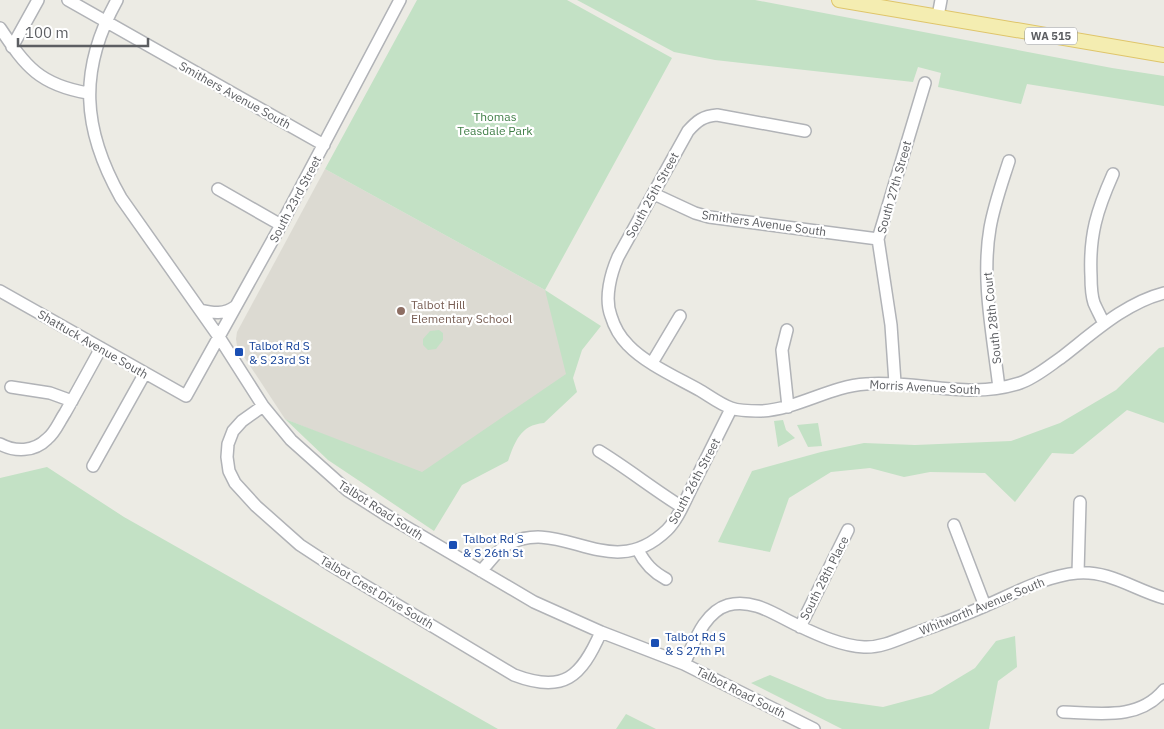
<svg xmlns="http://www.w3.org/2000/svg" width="1164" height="729" viewBox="0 0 1164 729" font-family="'IBM Plex Sans',sans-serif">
  <rect width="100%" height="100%" fill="#ecebe4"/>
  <path fill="#dcdad2" d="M325,169L545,290L576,369L426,476L285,419L237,346L236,339L237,332Z"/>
  <path fill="#c3e1c5" d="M417,0H567L672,58L545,290L601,326L582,350L573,378L577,392L544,423C520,425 515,442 508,461L462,485L434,531L328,460L285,419L422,472L566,374L545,290L325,169Z
    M577,0H755L1112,68L1164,76V106L1027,84L1021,104L938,87L941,73L918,67L913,82L715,60L674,52Z
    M439,330L443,333V340L436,349L428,350L423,345V339L430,331Z
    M1164,347V423L1127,410L1073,454L1052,453L1015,502L985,473L930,472L904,477L870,468L831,472L789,498L770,552L718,542L752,471L821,452L864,443L915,445L1011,441L1060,423L1116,390L1159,348Z
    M783,420L786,430L795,438L778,447L774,421Z
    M818,423L822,446L808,447L797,425Z
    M47,467L124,517L498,729H0V478Z
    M1015,636L1017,667L998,681L989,729H842L751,683L770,675L827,699L883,707L932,694L975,668L996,641Z
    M626,714L656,729H657H616Z"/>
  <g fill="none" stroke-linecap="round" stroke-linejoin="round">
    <g stroke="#b1b3b7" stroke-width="14">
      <path id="minor" d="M68,0L324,145
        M117,0C78,70 82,129 121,198L219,337L263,406L291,440L347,490L391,518L534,602L601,632L684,664L814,729
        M938,16L941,0
        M0,28C26,67 40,85 88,93
        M12,47L38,0
        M805,131L717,115C703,116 697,121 688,131L618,257C611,273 604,298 611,316C614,326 620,337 628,345C646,364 678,378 701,391C711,397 720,404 731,408C739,411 752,411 761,411C798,409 830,386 866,384C919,380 968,400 1020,383C1035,378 1049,366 1062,357C1093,333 1125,303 1164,293
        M218,189L281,225
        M654,194L695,213L709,217L878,239
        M0,291L186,396L281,225L400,0
        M200,310C213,313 224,315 236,306
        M1104,324C1101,317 1097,310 1094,303C1091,294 1091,284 1091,276C1089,235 1097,210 1113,174
        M787,330L782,350L788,407
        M652,363L680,316
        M895,383L891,325L878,239L925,83
        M11,387L50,393L72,401
        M999,388C993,336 981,280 990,228C994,205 1002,183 1009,161
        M263,406L242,421L233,431L228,444L227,457L229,471L235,483L256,506L300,545L329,564L514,675C564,694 581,677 601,632
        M0,444C15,452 34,452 47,439C55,433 59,422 65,413C77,392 89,370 101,348
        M599,451C627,468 653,489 682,507
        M93,466L145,373
        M954,525L985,606
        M638,550C645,564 653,572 666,579
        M481,571C489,563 496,552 505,546C561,513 609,586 667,530C678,519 685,501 692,487C705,461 718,435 731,409
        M1078,573L1080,502
        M800,627L848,530
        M684,664C694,643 704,612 728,605C754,598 777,616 799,626C818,635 842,646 864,647C881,648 899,639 915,633C938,625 962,616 985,606C1015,593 1045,576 1077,573C1109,570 1135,590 1164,598
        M1063,712C1099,713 1138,721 1164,690"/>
    </g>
    <g stroke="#dfc56a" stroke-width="16">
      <path id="major" d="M839,0L1164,55"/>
    </g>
    <use href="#minor" stroke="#fff" stroke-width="11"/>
    <use href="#major" stroke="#f4edb1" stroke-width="14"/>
  </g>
  <circle fill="#8d6e63" stroke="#fff" stroke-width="2" cx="401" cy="311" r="5"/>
  <g fill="#1a4fb4" stroke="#fff" stroke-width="2">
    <rect x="234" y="347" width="10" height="10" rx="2.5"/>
    <rect x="448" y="540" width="10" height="10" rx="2.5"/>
    <rect x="650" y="638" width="10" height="10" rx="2.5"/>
  </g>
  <g text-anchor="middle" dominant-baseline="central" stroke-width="4.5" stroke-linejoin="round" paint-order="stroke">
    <rect fill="#fff" stroke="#8d8e91" stroke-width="1" x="1025" y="27.5" width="52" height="17" rx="4"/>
    <g font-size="11" font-weight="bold" fill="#5c5e62">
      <text x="1051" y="36">WA 515</text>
    </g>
    <g font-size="12" fill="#5c5e62" stroke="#fff">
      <text transform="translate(235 95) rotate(29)">Smithers Avenue South</text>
      <text transform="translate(894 187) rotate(-74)">South 27th Street</text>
      <text transform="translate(652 195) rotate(-61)">South 25th Street</text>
      <text transform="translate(295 199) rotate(-62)">South 23rd Street</text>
      <text transform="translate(764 223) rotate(8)">Smithers Avenue South</text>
      <text transform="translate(992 318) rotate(-96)">South 28th Court</text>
      <text transform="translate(93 344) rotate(30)">Shattuck Avenue South</text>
      <text transform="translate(925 387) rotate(3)">Morris Avenue South</text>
      <text transform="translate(694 481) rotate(-62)">South 26th Street</text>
      <text transform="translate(381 510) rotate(33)">Talbot Road South</text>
      <text transform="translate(824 578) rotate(-63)">South 28th Place</text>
      <text transform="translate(377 592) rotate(31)">Talbot Crest Drive South</text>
      <text transform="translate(982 606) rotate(-22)">Whitworth Avenue South</text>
      <text transform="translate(741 692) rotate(27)">Talbot Road South</text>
    </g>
    <g font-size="12" fill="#3f7e46" stroke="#fff">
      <text x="495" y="116">Thomas<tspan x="495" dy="14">Teasdale Park</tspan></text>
    </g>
    <g font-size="12" fill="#785e54" stroke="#fff" text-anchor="start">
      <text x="411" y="304">Talbot Hill<tspan x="411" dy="14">Elementary School</tspan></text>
    </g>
    <g font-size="12" fill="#164399" stroke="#fff" text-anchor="start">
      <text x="249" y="345">Talbot Rd S<tspan x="249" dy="14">&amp; S 23rd St</tspan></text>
      <text x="463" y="538">Talbot Rd S<tspan x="463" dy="14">&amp; S 26th St</tspan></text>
      <text x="665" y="636">Talbot Rd S<tspan x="665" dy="14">&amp; S 27th Pl</tspan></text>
    </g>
  </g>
  <path d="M18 38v8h130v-8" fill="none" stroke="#5c5e62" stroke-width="2.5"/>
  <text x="25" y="38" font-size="15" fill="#5c5e62" stroke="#ffffff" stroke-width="4" paint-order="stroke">100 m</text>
</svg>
